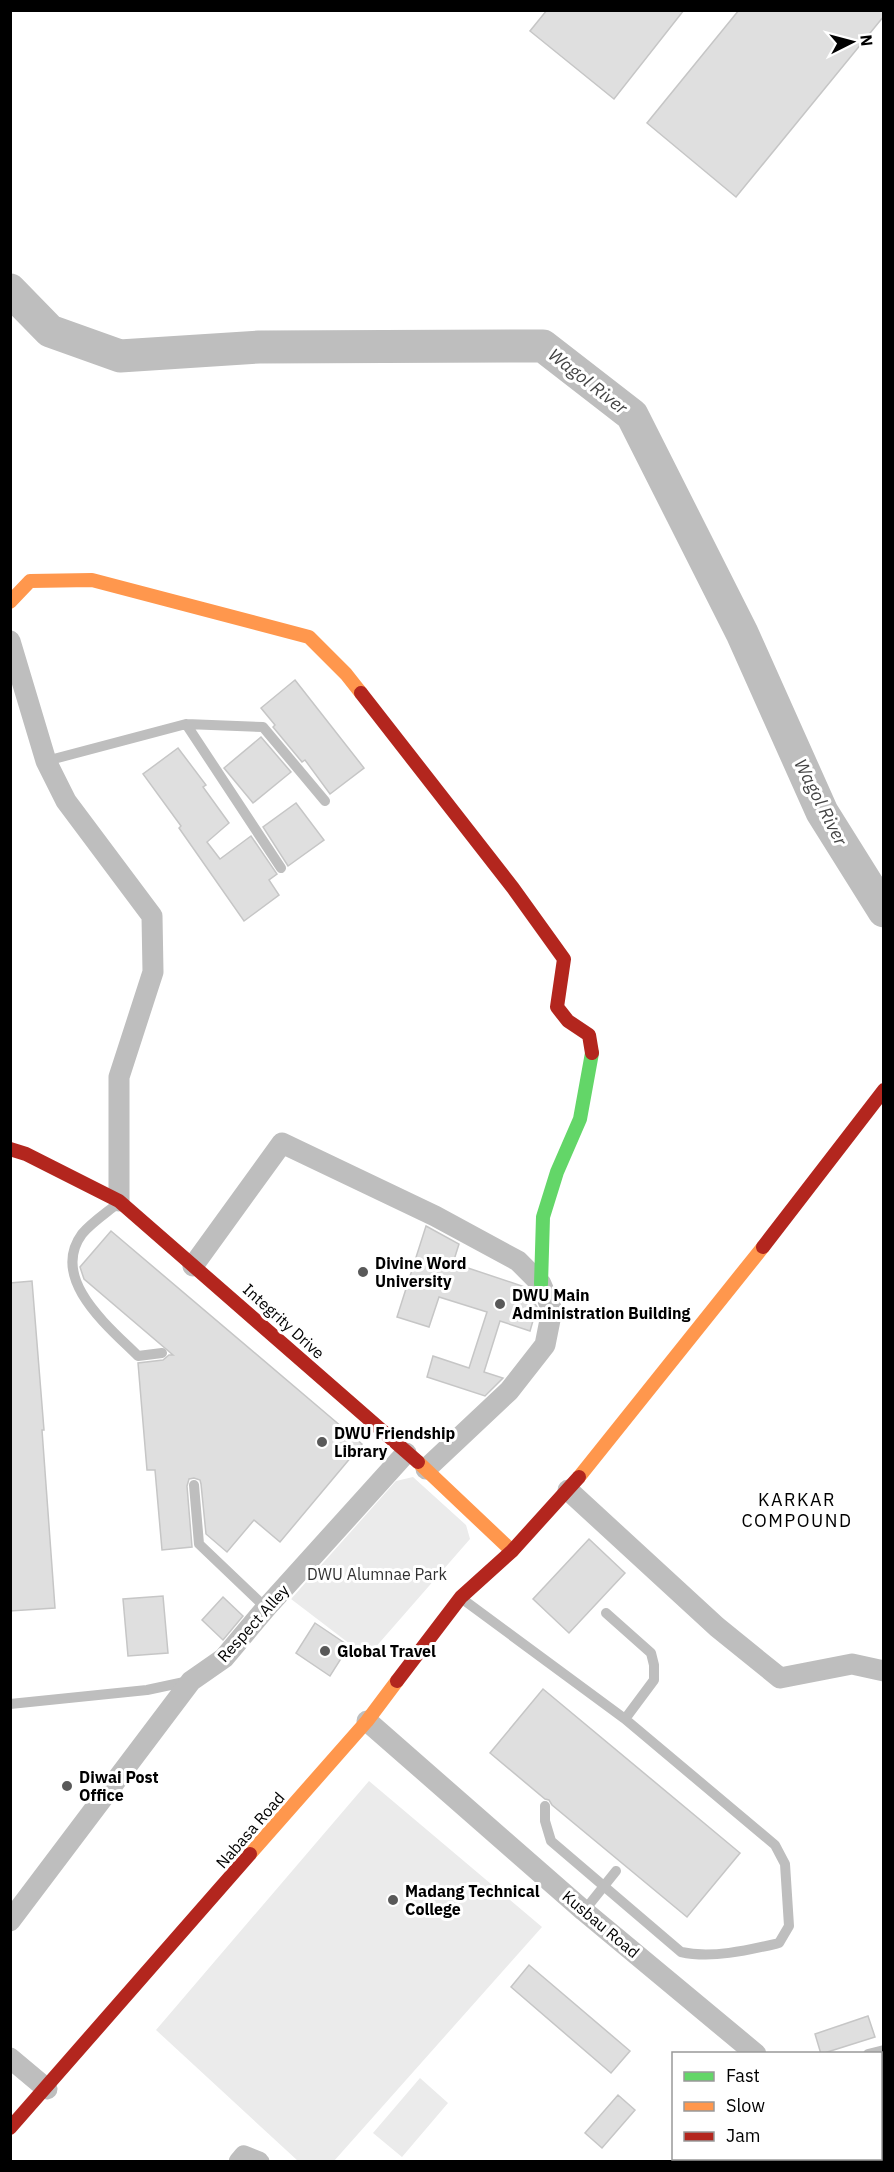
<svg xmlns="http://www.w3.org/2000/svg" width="894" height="2172" viewBox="0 0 894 2172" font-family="'IBM Plex Sans',sans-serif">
  <rect width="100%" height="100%" fill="#fff"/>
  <path fill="#ebebeb" d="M413,1477L466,1525L470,1539L367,1657L291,1599L396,1481Z
    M369,1781L542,1927L334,2161H298L156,2030Z
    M420,2078L448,2103L402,2157L373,2133Z"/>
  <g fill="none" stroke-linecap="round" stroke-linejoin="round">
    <path stroke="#bebebe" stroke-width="33" d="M10,290L50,331L120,356L259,347L543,346L632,415L742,633L822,812L884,911"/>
  </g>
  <path fill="#dfdfdf" stroke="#c6c6c6" stroke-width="1.5" d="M547,10H684L614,99L530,31Z
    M739,10H884V16L736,197L647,123Z
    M295,680L364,768L330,794L305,760L302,762L273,727L275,725L261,708Z
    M261,737L291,772L253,803L224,768Z
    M178,748L206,785L203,787L229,823L207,842L220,859L251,836L277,874L269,880L279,895L244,921L179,828L181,826L143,774Z
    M296,803L324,840L288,866L263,827Z
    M426,1226L459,1244L453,1263L525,1287L537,1307L530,1331L500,1321L484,1372L503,1378L485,1396L427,1377L433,1356L469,1368L487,1312L439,1297L429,1327L397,1317Z
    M111,1231L362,1444L280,1542L254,1520L227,1552L206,1534L201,1484L200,1480L194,1478L189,1479L187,1486L192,1547L162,1550L155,1470H147L138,1363L163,1360L169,1355H173L84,1279L80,1267Z
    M32,1281L44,1430H42L55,1608L10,1611V1283Z
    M589,1539L625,1573L569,1633L533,1599Z
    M163,1596L168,1653L128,1656L123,1599Z
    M223,1597L243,1616L223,1640L202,1620Z
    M315,1623L349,1646L330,1676L296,1653Z
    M543,1689L740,1853L687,1917L552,1805L549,1800L545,1799L490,1753Z
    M529,1965L630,2051L611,2073L511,1987Z
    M868,2016L875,2037L821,2054L815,2034Z
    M618,2095L635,2110L602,2148L585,2133Z"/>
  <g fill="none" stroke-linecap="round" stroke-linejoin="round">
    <path stroke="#bebebe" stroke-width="10" d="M186,724L281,868
      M46,761L186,724L263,727L325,801
      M117,1204C106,1213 91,1223 82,1234C49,1279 109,1327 138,1356L162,1353
      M194,1485L199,1544L266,1608
      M461,1598L625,1719L775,1845L785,1864L789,1926L779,1943C749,1950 712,1959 681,1952L551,1841L545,1821V1806
      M606,1613L651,1653L654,1665V1680L625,1719
      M10,1704L147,1690L189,1681
      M584,1911L616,1871
      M868,2054L884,2050"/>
    <path stroke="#bebebe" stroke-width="21" d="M10,641L46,761L66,801L152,916L153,972L119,1077V1201
      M193,1266L282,1143L435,1216L518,1261L541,1284L552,1310L545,1345L509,1391L426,1469
      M568,1490L717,1627L780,1678L852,1664L884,1671
      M367,1721L584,1911L756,2054
      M10,1921L191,1681L224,1658L266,1608L406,1453
      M10,2058L47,2089
      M823,2158V2162
      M239,2162L244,2156L259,2162"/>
    <path stroke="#63d668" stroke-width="14" d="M541,1284L543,1217L557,1172L580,1119L592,1053"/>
    <path stroke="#ff974d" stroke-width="14" d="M10,602L30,581L92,580L309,637L346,674L361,693
      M418,1462L512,1551
      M579,1477L763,1247
      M250,1854L367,1721L397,1681"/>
    <path stroke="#b3261e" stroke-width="14" d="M361,693L513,888L564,959L557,1007L568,1021L589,1035L592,1053
      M10,1149L26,1154L119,1201L418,1462
      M763,1247L884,1090
      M397,1681L461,1597L512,1551L579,1477
      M10,2128L250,1854"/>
  </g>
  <g fill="#595959" stroke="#fff" stroke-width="2">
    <circle cx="363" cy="1272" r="6"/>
    <circle cx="500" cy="1304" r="6"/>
    <circle cx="322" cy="1442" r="6"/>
    <circle cx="325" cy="1651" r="6"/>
    <circle cx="67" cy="1786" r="6"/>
    <circle cx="393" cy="1900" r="6"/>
  </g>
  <g text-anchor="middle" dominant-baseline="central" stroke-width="6" stroke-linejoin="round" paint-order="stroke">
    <g font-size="16" font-weight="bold" fill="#000" stroke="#fff" text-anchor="start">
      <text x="375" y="1263">Divine Word<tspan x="375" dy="18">University</tspan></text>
      <text x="512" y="1295">DWU Main<tspan x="512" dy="18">Administration Building</tspan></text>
      <text x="334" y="1433">DWU Friendship<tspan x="334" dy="18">Library</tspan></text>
      <text x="337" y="1651">Global Travel</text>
      <text x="79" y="1777">Diwai Post<tspan x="79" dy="18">Office</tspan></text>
      <text x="405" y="1891">Madang Technical<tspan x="405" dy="18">College</tspan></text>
    </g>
    <g font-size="16" fill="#000" stroke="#fff">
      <text transform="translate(284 1321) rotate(42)">Integrity Drive</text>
      <text transform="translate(253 1623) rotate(-48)">Respect Alley</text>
      <text transform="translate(250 1830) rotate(-49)">Nabasa Road</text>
      <text transform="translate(601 1924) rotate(40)">Kusbau Road</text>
    </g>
    <g font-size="16" fill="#323232" stroke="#fff">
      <text x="377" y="1574">DWU Alumnae Park</text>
    </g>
    <g font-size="18" font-style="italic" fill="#434343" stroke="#fff">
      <text transform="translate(588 381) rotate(38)">Wagol River</text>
      <text transform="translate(821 802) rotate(63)">Wagol River</text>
    </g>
    <g font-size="18" letter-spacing="1.5" fill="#000" stroke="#fff">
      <text x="797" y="1499">KARKAR<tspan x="797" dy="21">COMPOUND</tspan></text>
    </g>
  </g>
  <rect width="894" height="2172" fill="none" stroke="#000000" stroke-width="24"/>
  <rect x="672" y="2052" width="210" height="108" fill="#ffffff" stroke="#999999" stroke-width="1.5"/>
  <rect x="684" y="2072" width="30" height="9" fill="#63d668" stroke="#999999" stroke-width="1.5"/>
  <text x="726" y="2082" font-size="18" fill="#000000">Fast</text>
  <rect x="684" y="2102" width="30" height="9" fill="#ff974d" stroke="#999999" stroke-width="1.5"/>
  <text x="726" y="2112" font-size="18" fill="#000000">Slow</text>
  <rect x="684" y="2132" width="30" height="9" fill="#b3261e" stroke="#999999" stroke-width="1.5"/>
  <text x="726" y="2142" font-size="18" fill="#000000">Jam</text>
  <g transform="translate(852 42) rotate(84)" stroke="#ffffff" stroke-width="4.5" paint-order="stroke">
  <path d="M0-4.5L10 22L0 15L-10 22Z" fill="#000000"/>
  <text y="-9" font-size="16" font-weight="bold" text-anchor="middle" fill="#000000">N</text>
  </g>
</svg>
